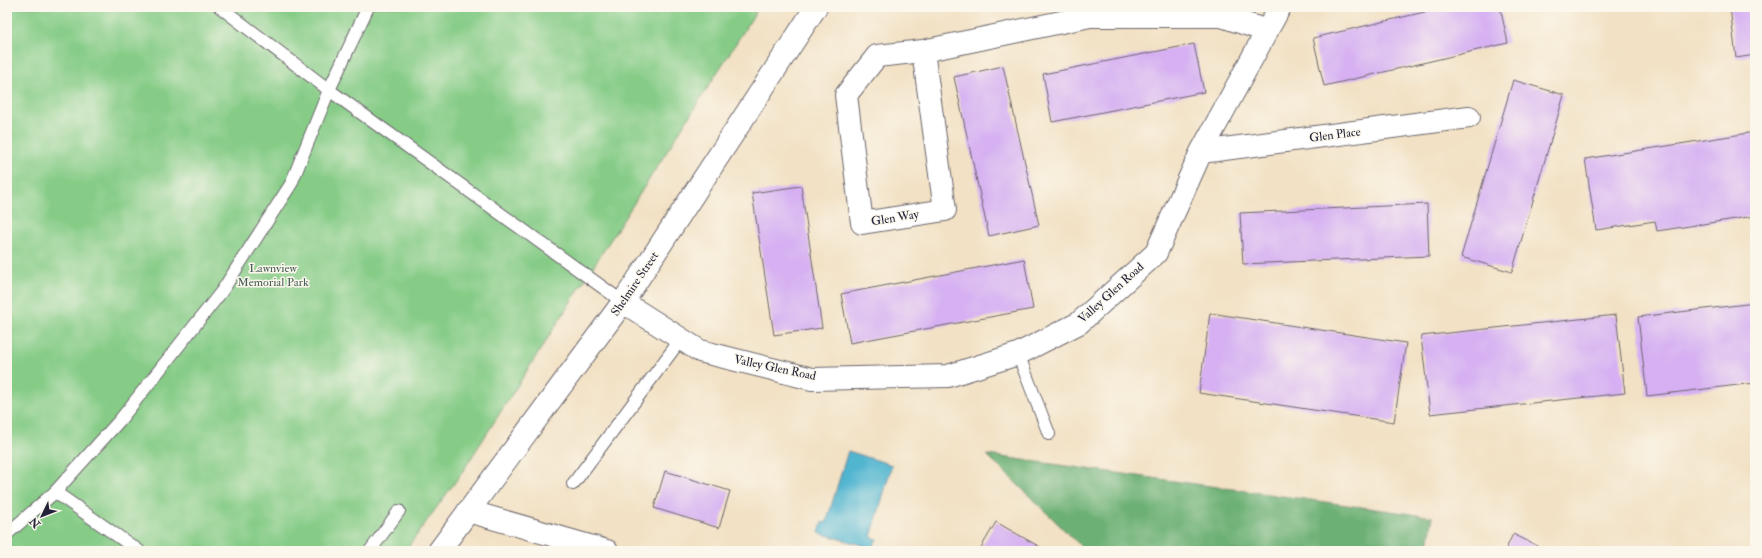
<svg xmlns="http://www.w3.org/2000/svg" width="1762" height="558" viewBox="0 0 1762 558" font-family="'IM FELL Double Pica',serif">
  <rect width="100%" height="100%" fill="#fbf7ec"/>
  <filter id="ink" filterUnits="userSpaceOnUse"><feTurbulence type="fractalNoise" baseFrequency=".025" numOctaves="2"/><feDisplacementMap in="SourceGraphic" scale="8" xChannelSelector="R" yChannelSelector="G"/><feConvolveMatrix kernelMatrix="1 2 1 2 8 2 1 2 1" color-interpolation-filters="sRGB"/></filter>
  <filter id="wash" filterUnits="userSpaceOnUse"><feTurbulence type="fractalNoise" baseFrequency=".012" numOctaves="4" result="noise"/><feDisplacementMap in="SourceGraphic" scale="16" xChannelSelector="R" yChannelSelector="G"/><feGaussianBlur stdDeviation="0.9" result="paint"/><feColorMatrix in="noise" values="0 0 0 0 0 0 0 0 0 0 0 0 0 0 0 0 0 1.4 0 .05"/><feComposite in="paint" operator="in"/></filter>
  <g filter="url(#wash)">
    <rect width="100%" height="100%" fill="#f2e1c4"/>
    <path fill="#86cc87" stroke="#547761" d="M7,7H759L461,474L405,551H7Z"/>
    <path fill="#6cb074" stroke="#476958" d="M987,455L1433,517L1427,551H1094L1083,548Z"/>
    <path fill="#51b5d0" stroke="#3a6c86" d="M848,451L892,465L871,537L877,539L872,548L819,533L822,522L826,523Z"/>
    <g id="blocks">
      <path fill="#d6b0f2" d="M1446,7H1500L1508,43L1324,86L1313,38Z
        M1730,7H1755V55L1736,58Z
        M1194,44L1204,92L1052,122L1043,74Z
        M1003,66L1039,225L989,236L954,77Z
        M1513,80L1564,95L1512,272L1461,257Z
        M1755,132V216L1657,231L1655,221L1596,230L1585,159Z
        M801,186L822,328L774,335L752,193Z
        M1427,204L1429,256L1243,264L1240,213Z
        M1024,259L1033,309L850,343L841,294Z
        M1755,303V383L1647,396L1638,317Z
        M1210,313L1406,343L1394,422L1199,393Z
        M1616,315L1625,393L1430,414L1421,336Z
        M665,471L730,491L719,528L654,508Z
        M996,522L1047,551H979Z
        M1513,534L1538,546L1536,551H1505Z"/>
    </g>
  </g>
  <g filter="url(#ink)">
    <use href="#blocks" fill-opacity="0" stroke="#6b656b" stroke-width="1"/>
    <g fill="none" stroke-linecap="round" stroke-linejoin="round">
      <g stroke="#6b656b" stroke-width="14">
        <path id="lane" d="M220,7L329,90L623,302
          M1018,354L1049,434
          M573,484L681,339
          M55,492L139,551
          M7,534L55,492L120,420L222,291L291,184L329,90L368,7
          M370,551L399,511"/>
      </g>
      <g stroke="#6b656b" stroke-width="24">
        <path id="street" d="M923,51L945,210L862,223L846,95L877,56L923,51L1090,16H1222L1267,31
          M1201,152L1469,117
          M623,302L700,351L812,379L948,376L1018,354L1079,323L1156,253L1201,152L1280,7
          M468,511L607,551
          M439,551L623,302L816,7"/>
      </g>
      <use href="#lane" stroke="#fff" stroke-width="12"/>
      <use href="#street" stroke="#fff" stroke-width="22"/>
    </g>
  </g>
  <g text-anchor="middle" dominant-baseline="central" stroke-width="3" stroke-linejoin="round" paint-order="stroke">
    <g font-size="12" fill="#22223b" stroke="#fbf7ec">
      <text transform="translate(1335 135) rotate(-7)">Glen Place</text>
      <text transform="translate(895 218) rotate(-9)">Glen Way</text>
      <text transform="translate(635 284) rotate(-56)">Shelmire Street</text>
      <text transform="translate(1111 293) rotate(-42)">Valley Glen Road</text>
      <text transform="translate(775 368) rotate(12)">Valley Glen Road</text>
    </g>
    <g font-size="12" fill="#455e56" stroke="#fbf7ec">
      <text x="273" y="268">Lawnview<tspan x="273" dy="14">Memorial Park</tspan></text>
    </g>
  </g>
  <rect width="1762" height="558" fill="none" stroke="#fbf7ec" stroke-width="24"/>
  <g transform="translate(42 516) rotate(227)" stroke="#fbf7ec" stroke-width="3" paint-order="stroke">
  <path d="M0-3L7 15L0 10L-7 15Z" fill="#22223b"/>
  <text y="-6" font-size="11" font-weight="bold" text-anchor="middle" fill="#22223b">N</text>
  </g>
</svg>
